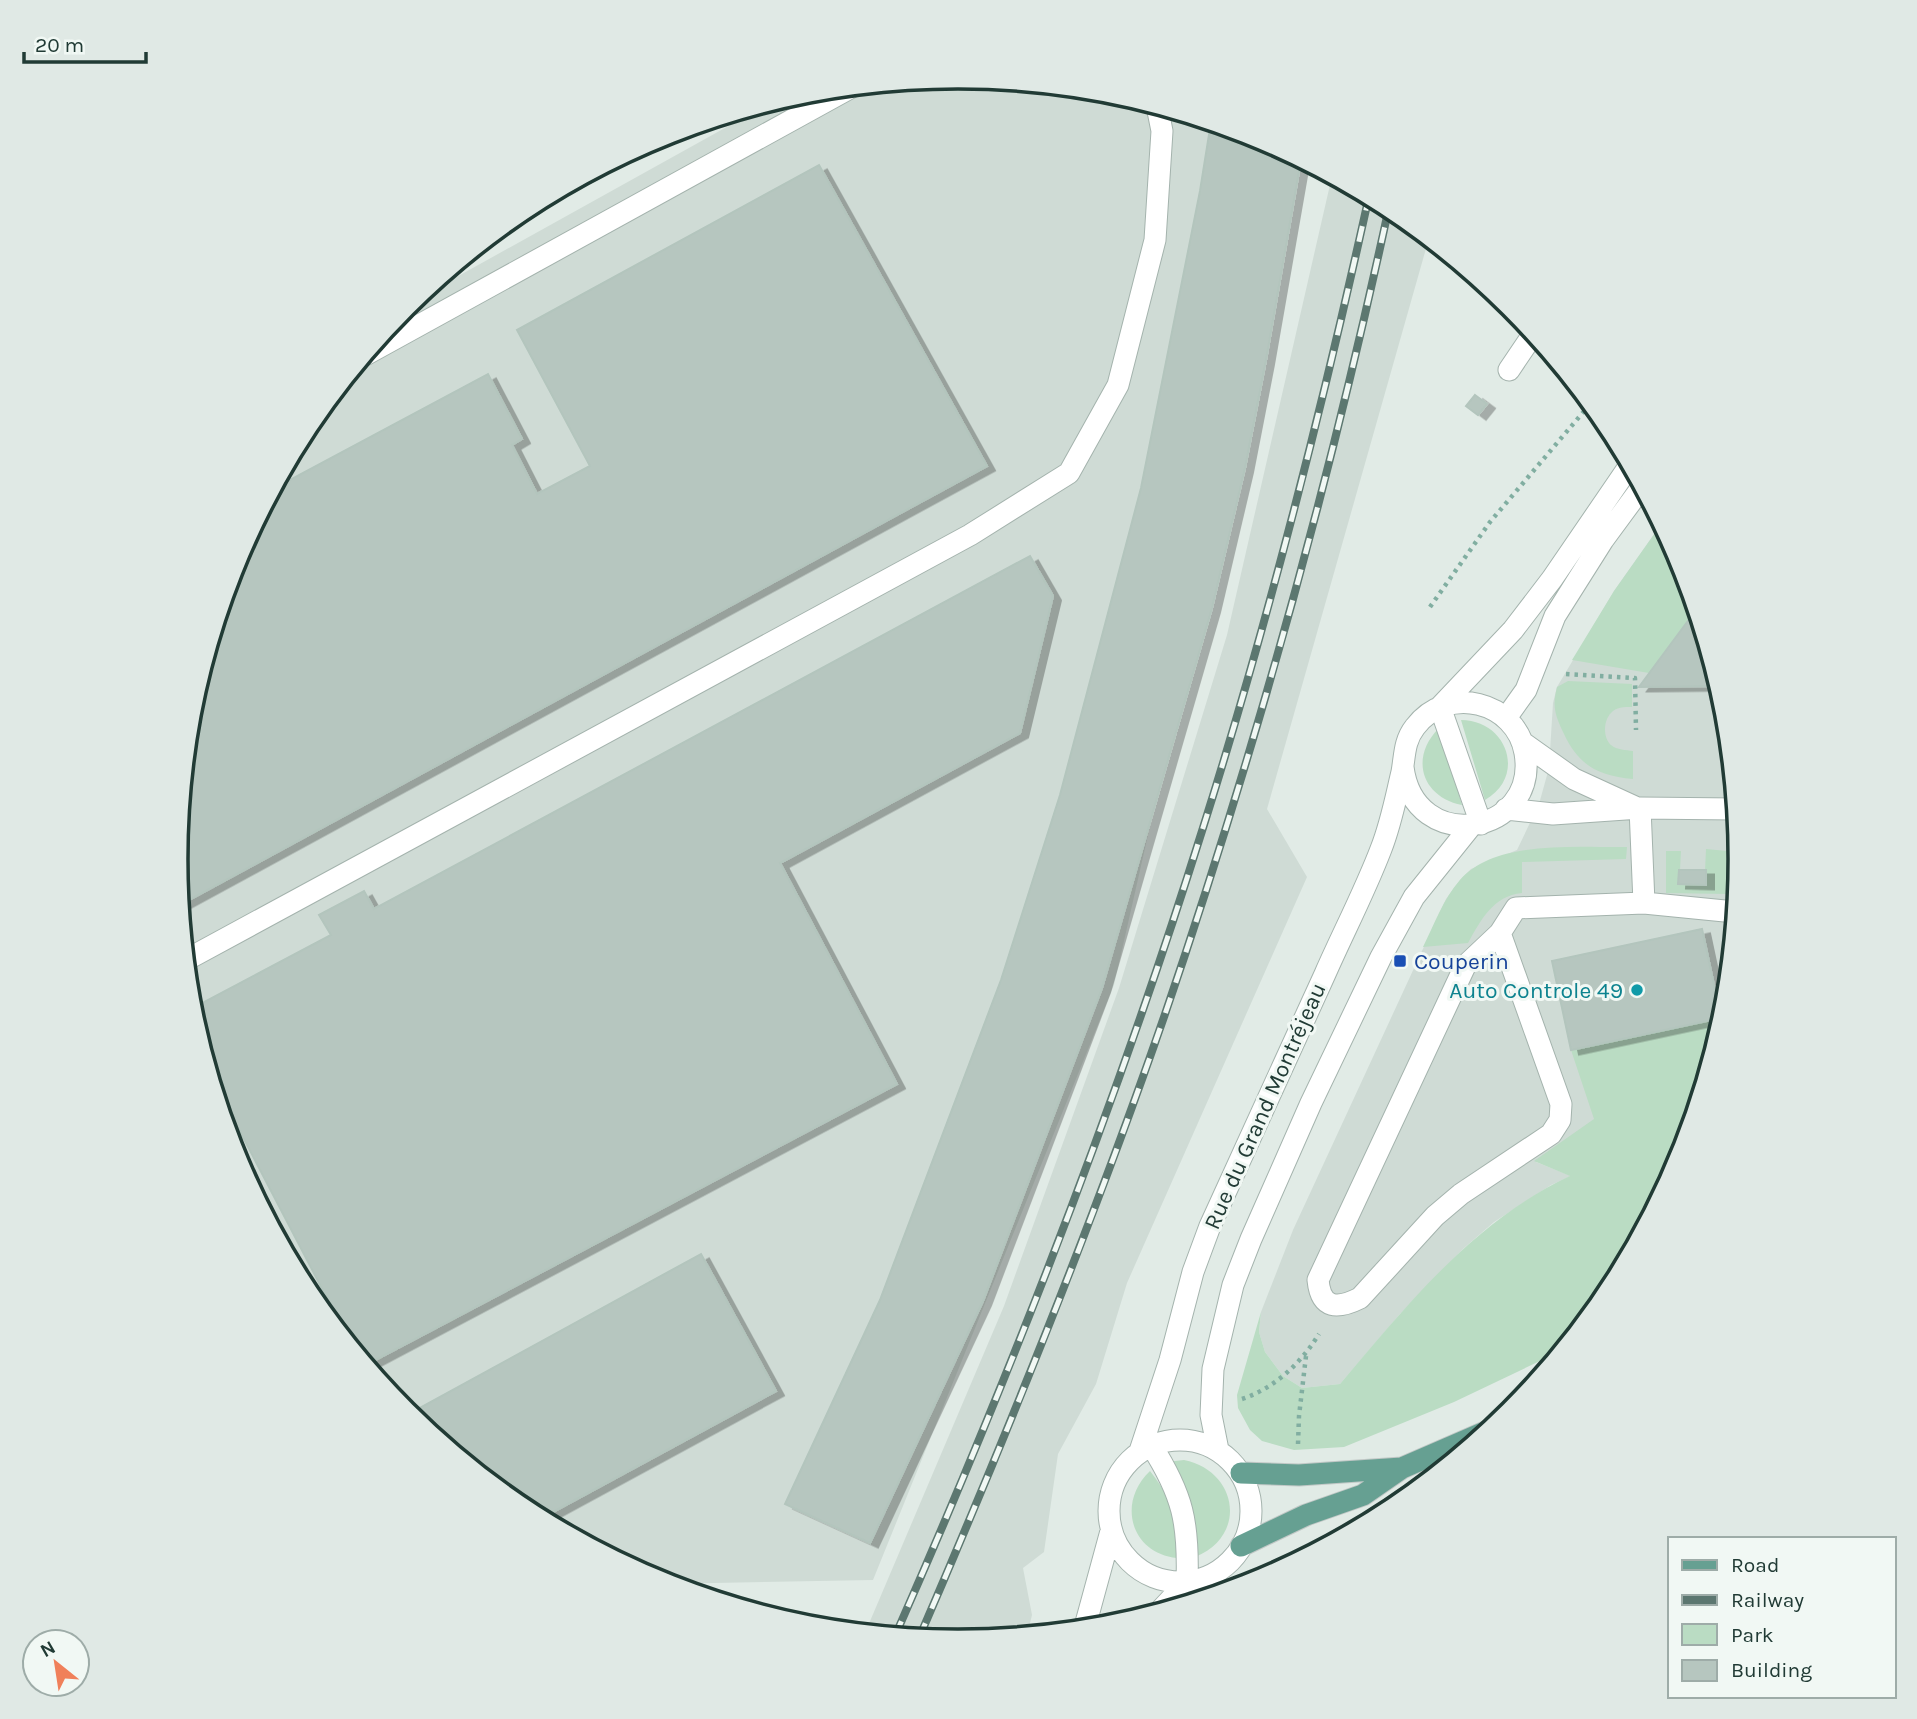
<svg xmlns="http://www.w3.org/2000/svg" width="1917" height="1719" viewBox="0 0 1917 1719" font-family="Karla,sans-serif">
  <defs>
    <filter id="shadow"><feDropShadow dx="8" dy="4.5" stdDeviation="0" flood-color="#0004"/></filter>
  </defs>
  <rect width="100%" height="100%" fill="#e1ebe6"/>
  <path fill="#cfdbd5" d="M958,77L1112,92L1258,137L1301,160L1114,985L873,1580L663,1584L523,1510L405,1413L308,1294L235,1159L191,1012L176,859L191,706L236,560L308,424L408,304L768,104L806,92Z
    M1332,176L1394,209L1429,238L1267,809L1307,877L1127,1283L1096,1384L1058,1454L1044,1552L1023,1568L1032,1615L1027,1635L958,1642L865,1633L1004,1306L1119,988L1227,635Z
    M1662,523L1682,560L1726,707L1741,860L1726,1013L1687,1140L1536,1162L1571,1176L1551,1185L1494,1222L1464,1248L1400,1314L1340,1384L1302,1388L1283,1376L1265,1352L1259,1332L1261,1312L1293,1230L1446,899L1460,880L1471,869L1517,850L1539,804L1549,768L1553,703L1557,687L1614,591Z"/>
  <path fill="#badcc3" d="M1662,523L1682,560L1696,609L1649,673L1572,660L1614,591Z
    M1568,681L1632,684V707C1624,707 1616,707 1611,713C1603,721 1603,738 1611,745C1617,750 1626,750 1633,751V779C1599,776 1579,766 1564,734C1555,715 1552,707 1557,687Z
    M1461,720C1507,720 1527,776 1485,800Z
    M1439,728L1462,805C1422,797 1409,758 1439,728Z
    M1627,847L1626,859L1522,862V893C1493,896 1481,920 1468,943L1423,947C1434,925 1443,899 1460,880C1495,839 1578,848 1627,847Z
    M1706,849L1727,851L1735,884L1728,894L1666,893V851H1681L1680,870L1705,871Z
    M1724,1018L1681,1159L1609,1295L1563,1350L1454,1402L1344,1447L1294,1450L1262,1441L1250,1430L1238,1408L1237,1395L1261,1312L1259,1332L1265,1352L1283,1376L1302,1388L1340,1384C1407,1305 1474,1221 1570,1176L1534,1161L1594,1119L1571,1050Z
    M1184,1460C1238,1471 1248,1536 1195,1557L1166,1462Z
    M1150,1471C1174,1501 1177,1520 1177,1558C1130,1553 1117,1502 1150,1471Z
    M1413,1494L1393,1510L1283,1569L1310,1544L1359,1518Z"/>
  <path fill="#b6c6bf" stroke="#b3c5bd" stroke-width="2" filter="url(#shadow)" d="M1211,122L1258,137L1301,160L1266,360L1245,468L1212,608L1102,988L983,1301L870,1543L785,1504L880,1300L1001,980L1060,795L1141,488L1200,191Z
    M819,165L987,466L180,905L176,859L191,706L236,560L273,489L488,374L522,439L512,445L537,494L590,466L517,330Z
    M1475,395L1487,404L1478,415L1466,406Z
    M1030,556L1053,596L1020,733L780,863L897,1084L366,1365L354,1350L209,1072L191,1009L331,935L319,915L364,891L374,909Z
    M1696,609L1720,686L1639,687L1693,614Z
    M1679,870H1706V885L1678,884Z
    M1702,929L1721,1018L1571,1050L1552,961Z
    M701,1254L776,1391L540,1519L523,1510L407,1415Z"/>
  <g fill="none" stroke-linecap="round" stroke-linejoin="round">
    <g stroke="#a4b3ad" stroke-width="23">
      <path id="minor" d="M365,355L850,88
        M1509,370L1534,333
        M1440,707L1513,630L1552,579L1630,465
        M1440,707L1481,824
        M1506,718L1526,690L1555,616L1603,540L1642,487
        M1522,742L1574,779L1635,807
        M1506,809L1553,814L1640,808L1736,809
        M1644,903L1735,912L1736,914
        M1500,933L1561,1104L1560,1120L1551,1134L1461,1194L1435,1216L1360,1298C1338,1309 1321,1310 1318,1280L1465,966L1500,933L1516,908L1644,903L1640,808
        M186,960L970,535L1069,473L1118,385L1155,240L1162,131L1157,106
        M1109 1511a71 71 0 1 1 142 0a71 71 0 1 1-142 0Z
        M1151,1445C1183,1495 1189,1523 1187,1582
        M1218,1450L1211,1415L1213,1369L1233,1285L1251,1239L1311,1103L1381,957L1414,897L1471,826
        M1140,1451L1170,1360L1193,1272L1210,1226C1248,1142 1286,1058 1325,974C1343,933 1365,891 1381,849C1391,824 1396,797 1402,772C1405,755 1404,741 1415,727C1447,684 1516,701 1525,753C1539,836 1414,856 1403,767
        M1158,1613L1187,1582
        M1084,1630L1111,1531"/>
    </g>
    <g stroke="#c1c8c6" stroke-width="23">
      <path id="major" d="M1241,1473L1299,1475L1402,1468
        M1241,1546L1306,1515L1363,1495L1402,1468L1492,1429"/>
    </g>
    <path stroke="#81aea1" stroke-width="4.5" stroke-dasharray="3.5 5" stroke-linecap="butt" d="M1430,607L1490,522L1591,403
      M1566,674L1635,678L1636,730
      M1242,1399C1275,1388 1301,1363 1319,1334
      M1298,1444L1299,1416L1306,1356"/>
    <use href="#minor" stroke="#fff" stroke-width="21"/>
    <use href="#major" stroke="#66a092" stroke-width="21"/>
    <g stroke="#5c7770" stroke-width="8">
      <path id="rail" d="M895,1636C1011,1373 1116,1105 1202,831C1268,622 1322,410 1369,196
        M919,1638C1007,1434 1091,1228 1164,1017C1255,752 1330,481 1389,207"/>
    </g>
    <use href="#rail" stroke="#f1f8f4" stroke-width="5" stroke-dasharray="16" stroke-linecap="butt"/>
  </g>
  <rect fill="#1a4fb4" stroke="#f1f8f4" stroke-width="2.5" x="1393" y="954" width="14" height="14" rx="3.5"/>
  <circle fill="#0f9aa8" stroke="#f1f8f4" stroke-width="2.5" cx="1637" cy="990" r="7"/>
  <g text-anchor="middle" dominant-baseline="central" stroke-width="6" stroke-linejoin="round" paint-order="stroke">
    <g font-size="23" fill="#164399" stroke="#f1f8f4" text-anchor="start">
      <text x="1414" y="961">Couperin</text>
    </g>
    <g font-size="23" fill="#0d838f" stroke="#f1f8f4" text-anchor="end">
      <text x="1623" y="990">Auto Controle 49</text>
    </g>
    <g font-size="23" fill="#213b35" stroke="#f1f8f4">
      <text transform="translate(1265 1106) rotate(-66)">Rue du Grand Montréjeau</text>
    </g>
  </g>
  <path d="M0 0H1917V1719H0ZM188 859a770 770 0 1 1 1540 0a770 770 0 1 1-1540 0Z" fill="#e0e9e5" fill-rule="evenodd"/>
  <path fill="none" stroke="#213b35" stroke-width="3.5" d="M188 859a770 770 0 1 1 1540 0a770 770 0 1 1-1540 0Z"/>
  <rect x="1668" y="1537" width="228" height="161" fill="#f1f8f4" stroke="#9eaca8" stroke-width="2"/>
  <rect x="1682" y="1560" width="35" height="10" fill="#66a092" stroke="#9eaca8" stroke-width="2"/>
  <text x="1731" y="1572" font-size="21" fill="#213b35">Road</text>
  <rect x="1682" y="1595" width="35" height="10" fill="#5c7770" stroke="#9eaca8" stroke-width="2"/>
  <text x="1731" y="1607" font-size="21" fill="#213b35">Railway</text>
  <rect x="1682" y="1624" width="35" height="21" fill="#badcc3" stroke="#9eaca8" stroke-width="2"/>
  <text x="1731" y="1642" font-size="21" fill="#213b35">Park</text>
  <rect x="1682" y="1660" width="35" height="21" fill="#b6c6bf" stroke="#9eaca8" stroke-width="2"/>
  <text x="1731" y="1677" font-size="21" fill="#213b35">Building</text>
  <g transform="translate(56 1663) rotate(330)"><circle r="33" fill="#f1f8f4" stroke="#9eaca8" stroke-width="2"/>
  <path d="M0-5L12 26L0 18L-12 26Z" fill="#f0805a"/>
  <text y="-10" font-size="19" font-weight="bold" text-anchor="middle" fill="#213b35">N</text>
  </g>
  <path d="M24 52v10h122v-10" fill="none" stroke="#213b35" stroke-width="3.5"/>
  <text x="35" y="52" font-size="21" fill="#213b35" stroke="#f1f8f4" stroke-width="5" paint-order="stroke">20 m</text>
</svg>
